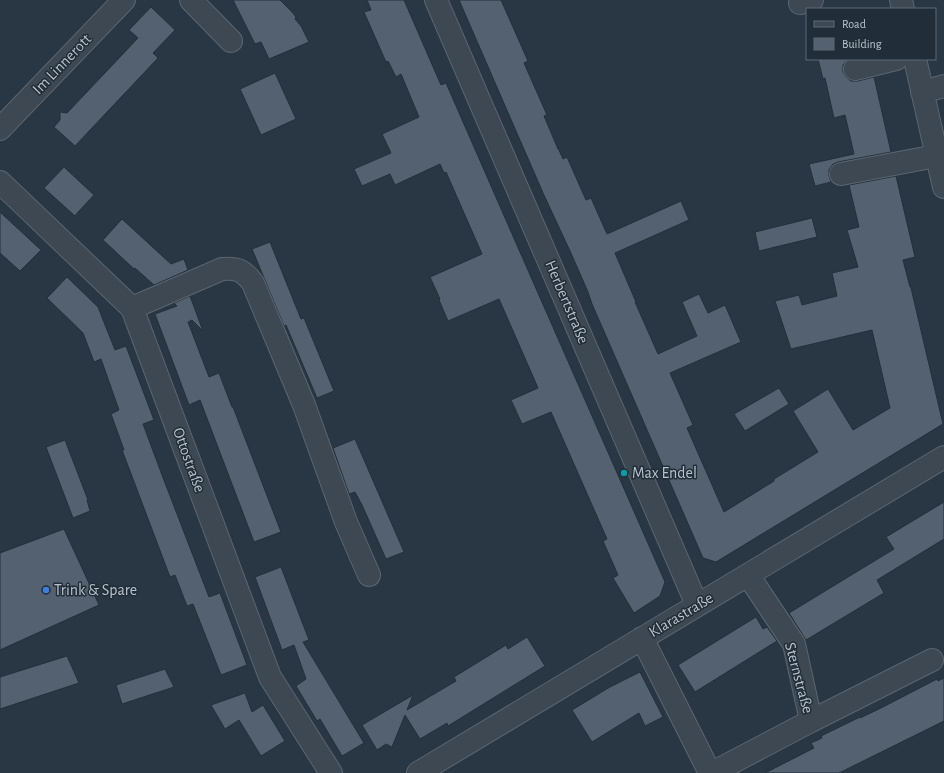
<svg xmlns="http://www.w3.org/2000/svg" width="944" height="773" viewBox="0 0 944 773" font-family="'Alegreya Sans',sans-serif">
  <rect width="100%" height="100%" fill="#293643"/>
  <path fill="#546170" stroke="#242f3a" d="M233,0H280L292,12L296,17L295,19L301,26L309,42L269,59L261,42L255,44Z
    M367,0H404L441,85L446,83L509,227L665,582L660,596L634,613L613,578L618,575L603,541L607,539L551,412L522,424L511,400L538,388L499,299L448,321L439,300L440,299L430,277L482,254L446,172L444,173L440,164L395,185L390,174L362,186L354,169L391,153L382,134L419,117L401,74L396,77L388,61L386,62L364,12L371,10Z
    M459,0H501L528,61L524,63L547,115L544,116L558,149V148L563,159L567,157L586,200L591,198L607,234L681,201L689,220L615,253L636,302H635L658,354L697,336L682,302L699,294L708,313L725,305L741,342L670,373L693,425L687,428L724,512L774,481V479L818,452L793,411L828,389L853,430L890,408L872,330L791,349L775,301L799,295L802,305L837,296L832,273L858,267L847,230L859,227L849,185L896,176L915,257L903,260L910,287L911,288L943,424L716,562L703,558L592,304L588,292L570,251L543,193Z
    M151,7L175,30L153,53L158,58L75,146L54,127L60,120V112L67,113L138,38L129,30Z
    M818,59H848L843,65V72L846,77L851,81H858L874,77L891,152L838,162L833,164L829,170V176L831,182L815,186L809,164L854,154L845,115L834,118L825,78L823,79Z
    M275,73L296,119L261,135L240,89Z
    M64,167L94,195L79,211L75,216L44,188Z
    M0,212L41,250L20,271L0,253Z
    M812,218L817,237L759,251L755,232Z
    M122,219L171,264L184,259L188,270L154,285L135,268L134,269L103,240Z
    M270,242L301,319L304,318L334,391L317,398L286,325L284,326L252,249Z
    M67,277L98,307L115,350L126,346L154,420L143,424L162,475L209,597L220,593L247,665L221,675L193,604L187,606L175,575L170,577L122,450H124L111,414L119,410L101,359L94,362L83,333L47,298Z
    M190,296L203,331L192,320L188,322L209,377L219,373L232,407H233L281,532L254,542L200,400L189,405L155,314L177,306L174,303Z
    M779,388L789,404L745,431L734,414Z
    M355,439L404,552L386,559L362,505L355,492L349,494L333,448Z
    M65,440L88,500H87L90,511L73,518L46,447Z
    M944,502V539L877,580L884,593L806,640L789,613L894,549L886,537Z
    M64,529L99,605L0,650V553Z
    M281,567L309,640L303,642L364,743L342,756L320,719L317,721L296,686L306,679L294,645L282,650L255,577Z
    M756,617L763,629L767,627L777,641L695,692L678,665Z
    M527,637L545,666L448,726L447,723L420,739L405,715L392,747L386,744L377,750L362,725L413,695L407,710L456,681L454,677L506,645L508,649Z
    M67,656L79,683L0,709V677Z
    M165,669L174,687L122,704L116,685Z
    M640,672L663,717L645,726L639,713L592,742L572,710L610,687Z
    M944,678V721L839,773H765L814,748L811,743L822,738L821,736L860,717V718L881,708L937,679L938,681Z
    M245,693L252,712L263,705L285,741L261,756L239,720L225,729L211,705Z"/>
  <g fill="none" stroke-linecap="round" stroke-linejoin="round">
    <g stroke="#5b6670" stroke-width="24">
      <path id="minor" d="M191,0L231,41
        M436,0L697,605
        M901,0L903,9
        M800,3L812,0
        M915,59L944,187
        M855,69L896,59
        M922,92L944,86
        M0,129L124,0
        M841,174L936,156
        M0,182L132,308L270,677L331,773
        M132,308L222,269C238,268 243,270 253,283L304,405L346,522L369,575
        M642,638L710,773
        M811,721L932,660
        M418,773L944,457
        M712,773L811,721L794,644L748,575"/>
    </g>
    <use href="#minor" stroke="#3d4853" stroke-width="22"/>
  </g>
  <circle fill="#0f9aa8" stroke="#212d38" stroke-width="1.5" cx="624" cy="473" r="4"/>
  <circle fill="#3f7fe0" stroke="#212d38" stroke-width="1.5" cx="46" cy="590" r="4"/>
  <g text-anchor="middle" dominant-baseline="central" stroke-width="3" stroke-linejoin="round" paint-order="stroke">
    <g font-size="16" fill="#bac3cc" stroke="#212d38">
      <text transform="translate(62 64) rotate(-46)">Im Linnerott</text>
      <text transform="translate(567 302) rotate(67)">Herbertstraße</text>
      <text transform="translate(189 460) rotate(70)">Ottostraße</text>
      <text transform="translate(681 615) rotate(-31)">Klarastraße</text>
      <text transform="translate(799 678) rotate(75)">Sternstraße</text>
    </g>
    <g font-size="16" fill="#bac3cc" stroke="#212d38" text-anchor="start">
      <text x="632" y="473">Max Endel</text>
      <text x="54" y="590">Trink &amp; Spare</text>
    </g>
  </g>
  <rect x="806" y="8" width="130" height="52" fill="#212d38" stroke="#5e6973"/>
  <rect x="814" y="21" width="20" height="6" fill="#3d4853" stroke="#5e6973"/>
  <text x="842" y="28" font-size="12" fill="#bac3cc">Road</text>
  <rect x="814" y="38" width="20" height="12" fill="#546170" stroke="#5e6973"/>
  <text x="842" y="48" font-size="12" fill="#bac3cc">Building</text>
</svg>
